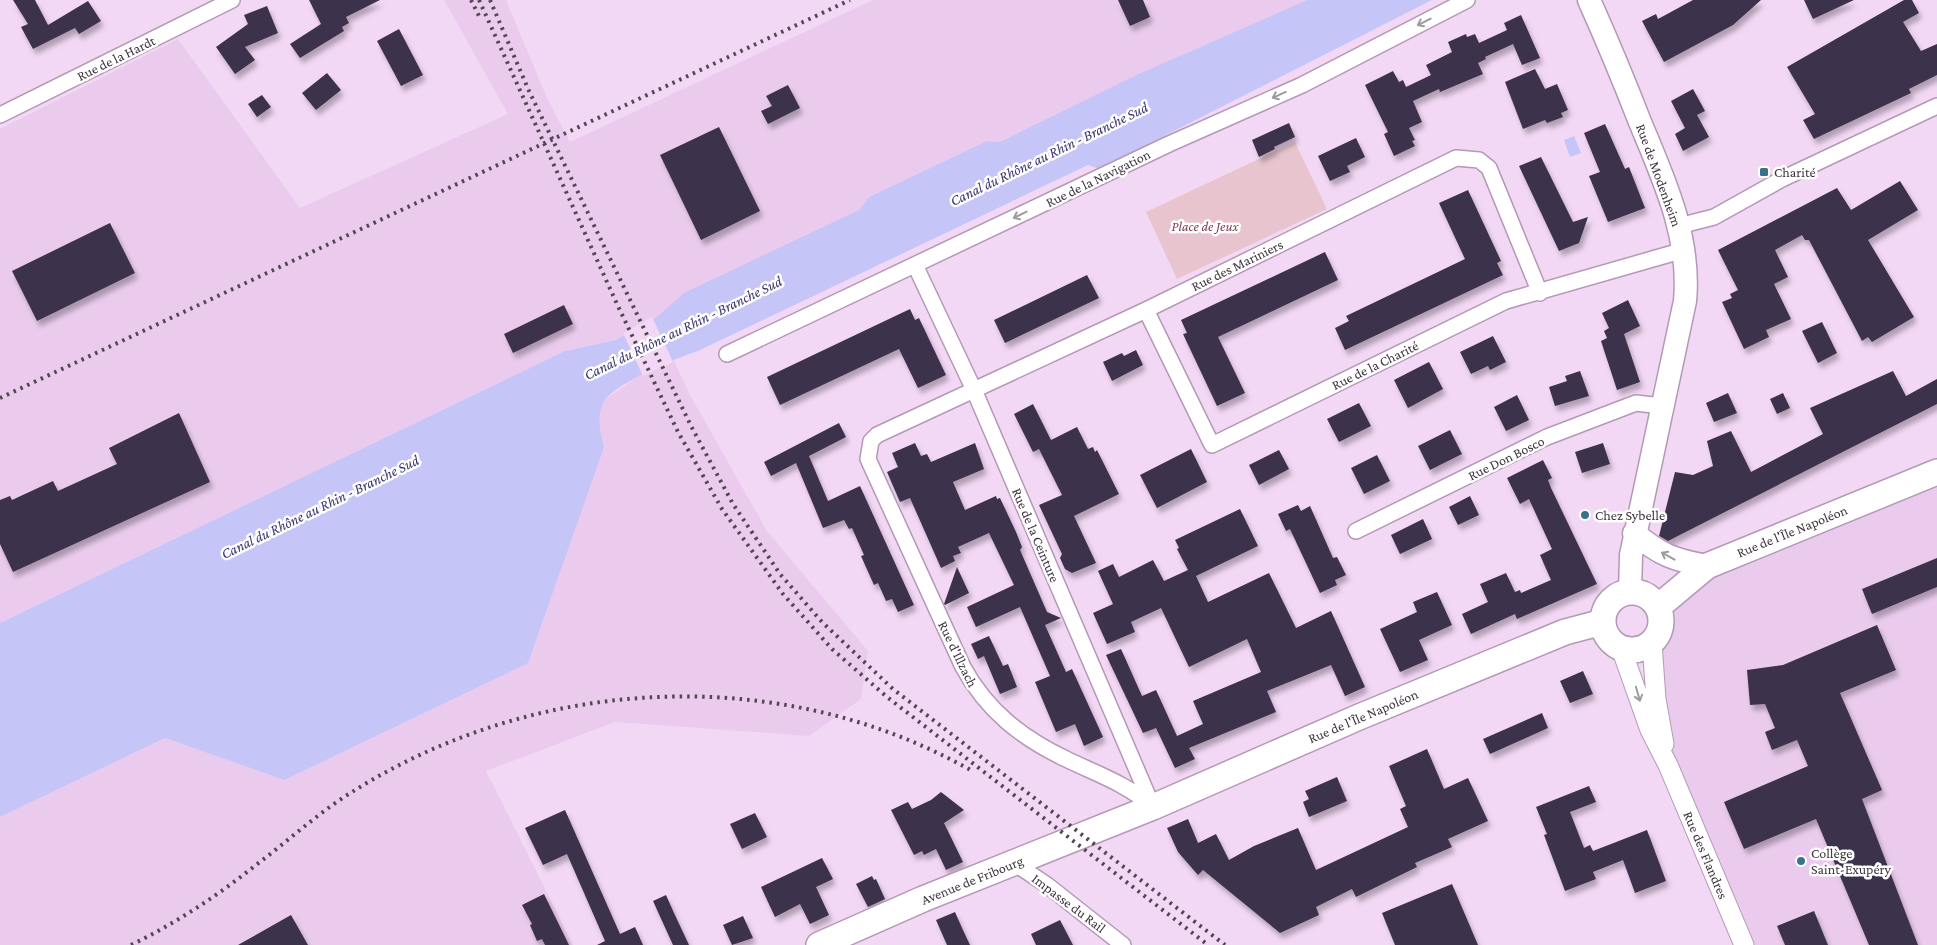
<svg xmlns="http://www.w3.org/2000/svg" width="1937" height="945" viewBox="0 0 1937 945" font-family="'Crimson Pro',serif">
  <defs>
    <filter id="shadow"><feDropShadow dx="3" dy="5.5" stdDeviation="2.5" flood-color="#0004"/></filter>
  </defs>
  <rect width="100%" height="100%" fill="#f3d8f5"/>
  <path fill="#eacbed" d="M444,0H506L547,98L570,142L873,0H1307L1134,76L1000,142L987,141L869,197L859,210L654,319L690,395L767,531L868,651L861,699L809,736L615,722L486,771L573,945H0V817L165,738L284,780L604,447L599,427V415L605,400L638,376L616,340L565,351L0,623V129L178,39L300,208L508,114Z
    M1937,472V945H1744L1668,765L1656,638L1660,629L1661,618L1707,566Z"/>
  <path fill="#e8c5ce" d="M1295,142L1327,209L1177,279L1146,212Z"/>
  <path fill="#c6c5f7" d="M1307,0H1432L1099,169L1088,165L698,351C678,357 613,384 604,402C596,417 600,431 604,447L528,663L284,780L165,738L0,817V623L565,351L616,340L657,317L684,293L859,210L869,197L987,141L1000,142L1134,76Z
    M1574,136L1581,153L1570,157L1564,140Z"/>
  <path fill="#f3d8f5" d="M652,317L673,362L643,376L623,333Z"/>
  <path fill="#3d304c" filter="url(#shadow)" d="M13,0H35L48,25L88,1L101,21L79,34L75,28L33,49L21,27L28,24Z
    M309,0H380L346,17L349,23L342,27L344,31L300,58L290,44L321,24Z
    M1118,0H1143L1150,17L1130,26Z
    M1693,0H1761L1733,25L1664,62L1642,21L1656,14L1658,19Z
    M1804,0H1854L1813,19Z
    M1904,0H1912L1919,13L1903,22L1921,51L1937,44V75L1909,89L1911,93L1814,139L1803,120L1815,114L1787,67Z
    M267,6L278,33L245,47L255,60L235,74L216,47L248,24L244,15Z
    M1521,15L1540,58L1522,65L1513,44L1485,57L1486,59L1478,63L1483,74L1440,92L1439,89L1413,101L1422,122L1409,128L1415,140L1412,141L1415,146L1394,156L1384,134L1388,132L1365,85L1393,71L1399,82L1403,80L1406,87L1431,75L1426,65L1452,52L1448,42L1466,34L1467,37L1475,34L1479,43L1507,30L1504,23Z
    M399,29L423,75L401,86L377,41Z
    M1535,69L1545,89L1557,84L1568,110L1561,113L1563,117L1547,123L1545,120L1523,129L1505,82Z
    M327,73L341,90L316,110L302,93Z
    M788,85L800,108L768,124L761,111L772,106L766,96Z
    M1693,89L1705,111L1697,115L1709,137L1683,151L1675,134L1685,128L1671,101Z
    M262,95L271,107L257,117L248,104Z
    M1289,123L1295,137L1274,147L1275,149L1259,157L1252,140Z
    M1605,124L1625,169L1629,167L1645,208L1608,222L1589,176L1600,172L1584,133Z
    M719,127L760,211L701,240L660,155Z
    M1356,138L1365,157L1347,166L1350,172L1330,181L1318,156Z
    M1541,157L1573,222L1588,217L1579,243L1559,251L1519,166Z
    M1900,181L1918,210L1868,240L1914,317L1872,342L1868,337L1862,341L1809,240H1805L1802,235L1775,250L1788,277L1774,284L1791,319L1766,330L1769,337L1744,349L1722,302L1732,298L1730,294L1738,290L1718,250L1837,188L1851,210Z
    M1468,190L1501,261L1497,263L1503,275L1345,350L1335,328L1349,321L1346,316L1465,259L1439,203Z
    M110,223L135,273L37,321L12,271Z
    M1325,252L1338,280L1218,337L1245,393L1217,406L1183,334L1187,333L1181,320Z
    M1087,275L1099,298L1005,343L994,320Z
    M1628,300L1640,326L1624,334L1640,382L1617,390L1601,341L1607,338L1604,331L1609,328L1602,313Z
    M564,305L573,324L513,353L504,334Z
    M910,309L915,320L919,318L946,375L918,388L899,349L780,405L767,377Z
    M1822,322L1837,353L1818,363L1802,331Z
    M1493,336L1506,362L1490,370L1488,366L1471,374L1460,352Z
    M1136,350L1143,365L1112,381L1103,362L1122,353L1124,356Z
    M1429,362L1443,389L1408,408L1394,380Z
    M1580,371L1589,396L1555,406L1549,387L1567,381L1565,376Z
    M1893,371L1906,396L1937,379V404L1668,541L1659,536L1675,472L1693,475L1713,466L1707,441L1731,431L1751,472L1823,434L1810,408Z
    M1728,393L1737,413L1714,422L1706,403Z
    M1783,393L1790,408L1777,414L1770,399Z
    M1517,395L1529,420L1506,431L1494,407Z
    M1359,403L1371,426L1339,442L1327,419Z
    M1033,404L1051,440L1077,427L1088,449L1093,447L1095,452L1097,450L1119,494L1074,516L1096,563L1072,573L1065,569L1060,558L1062,554L1039,505L1062,495L1039,449L1033,452L1014,414Z
    M179,413L210,482L13,572L0,544V500L10,496L12,500L53,481L58,491L117,464L109,448Z
    M839,423L846,437L809,456L828,501L860,486L914,605L898,612L892,599L886,601L878,583L874,585L861,556L864,555L852,528L849,529L844,520L823,528L796,463L771,476L764,462Z
    M1450,430L1462,454L1430,470L1418,446Z
    M915,443L921,456L927,454L931,462L975,443L984,469L953,482L965,510L996,496L997,499L1000,498L1016,532L1022,547L1020,550L1047,612L1061,618L1045,625L1066,672L1072,669L1103,737L1084,746L1075,724L1056,732L1035,682L1050,676L1020,607L976,627L967,607L1014,585L989,533L958,547L961,553L953,556L955,561L941,568L910,498L900,502L887,472L898,467L892,453Z
    M1603,443L1610,464L1582,473L1575,452Z
    M1191,449L1207,482L1157,508L1140,475Z
    M1279,450L1289,469L1259,485L1249,465Z
    M1377,455L1390,481L1364,494L1351,468Z
    M1543,460L1552,478L1548,480L1551,488L1597,584L1517,619L1515,614L1471,634L1462,614L1488,602L1480,584L1506,573L1515,592L1520,590L1521,593L1551,580L1540,555L1552,549L1529,499L1520,504L1507,478Z
    M1470,496L1479,515L1458,525L1449,507Z
    M1298,505L1301,511L1310,506L1333,558L1337,557L1346,575L1335,580L1337,585L1320,593L1290,529L1286,531L1278,514Z
    M1240,509L1258,546L1196,576L1208,602L1269,573L1296,628L1331,611L1365,687L1345,696L1331,665L1267,691L1276,712L1189,748L1195,759L1175,768L1156,728L1143,733L1106,655L1121,649L1142,696L1156,690L1177,736L1203,724L1193,701L1261,672L1247,639L1189,667L1161,608L1131,622L1135,632L1107,644L1093,613L1113,604L1098,571L1113,564L1119,577L1153,560L1164,581L1188,570L1177,549L1179,548L1175,540Z
    M1423,519L1432,539L1400,554L1391,535Z
    M1937,558V587L1872,614L1862,589Z
    M957,567L969,593L945,605L944,604Z
    M1437,592L1452,625L1419,640L1428,660L1400,672L1380,629L1417,612L1413,602Z
    M1877,625L1896,670L1840,693L1882,790L1862,799L1918,945H1869L1816,819L1744,849L1724,802L1808,766L1797,740L1772,750L1765,732L1775,728L1765,704L1750,705L1747,670L1783,665Z
    M989,636L1003,666L1008,664L1017,687L1000,694L984,656L978,659L971,644Z
    M1583,671L1593,694L1570,703L1560,681Z
    M1542,713L1548,728L1490,754L1483,739Z
    M1427,749L1444,789L1468,778L1488,821L1448,839L1452,847L1415,863L1417,867L1356,897L1352,889L1316,907L1319,915L1280,933L1203,870L1198,875L1178,852L1167,828L1188,819L1198,843L1216,834L1229,860L1254,846L1298,828L1316,870L1408,827L1400,809L1406,806L1389,766Z
    M1337,777L1347,801L1309,817L1303,802L1309,799L1305,791Z
    M1589,786L1596,802L1570,812L1584,848L1590,845L1593,851L1647,830L1666,881L1635,893L1623,860L1593,872L1596,879L1565,891L1544,835L1547,834L1536,807Z
    M941,792L964,810L944,823L963,862L946,870L936,849L924,855L922,851L914,855L891,810L908,802L912,809L931,800Z
    M565,810L620,934L635,927L643,945H597L605,941L567,854L543,865L525,828Z
    M755,813L767,837L742,849L730,824Z
    M822,858L833,879L816,887L829,915L810,924L800,904L775,917L761,887Z
    M872,876L874,880L876,879L885,899L868,907L856,884Z
    M1452,884L1478,945H1395L1382,913Z
    M544,894L569,945H545L542,939L537,941L530,925L532,924L522,905Z
    M666,895L674,913L689,945H673L653,901Z
    M1814,911L1828,945H1785L1777,926Z
    M955,912L962,928L970,945H947L936,920Z
    M291,915L308,945H238Z
    M743,916L753,938L732,945L723,925Z
    M1060,920L1073,945H1036L1031,934Z"/>
  <g fill="none" stroke-linecap="round" stroke-linejoin="round">
    <g stroke="#b399b5" stroke-width="18">
      <path id="minor" d="M0,115L232,0
        M1679,226L1714,217L1782,179L1937,106
        M915,265L974,390L1151,803
        M1146,310L1212,445L1506,301L1684,250
        M727,354L1169,144L1302,85L1467,0
        M1356,531L1547,437L1636,403L1661,406
        M1153,807C1127,784 1097,774 1066,759C1022,738 987,711 963,667L868,459L871,441L877,435L1146,310L1456,158L1479,160L1489,168L1540,293
        M1014,863L1047,885L1123,945"/>
    </g>
    <g stroke="#b399b5" stroke-width="21">
      <path id="tertiary" d="M1652,643L1656,699L1664,744
        M1621,648L1650,730L1668,765L1744,945"/>
    </g>
    <g stroke="#b399b5" stroke-width="25">
      <path id="secondary" d="M1589,0C1607,40 1624,81 1640,122C1664,180 1691,237 1685,301L1631,555L1630,592
        M1634,533C1660,555 1674,560 1707,566"/>
    </g>
    <g stroke="#b399b5" stroke-width="28">
      <path id="primary" d="M1603 621a29 29 0 1 1 58 0a29 29 0 1 1-58 0Z
        M1658,607L1707,566L1937,472
        M819,945L923,899L1153,807L1359,717L1565,632L1603,622"/>
    </g>
    <use href="#minor" stroke="#fff" stroke-width="15"/>
    <use href="#tertiary" stroke="#fff" stroke-width="19"/>
    <use href="#secondary" stroke="#fff" stroke-width="22"/>
    <use href="#primary" stroke="#fff" stroke-width="25"/>
    <path stroke="#524653" stroke-width="4" stroke-dasharray="2.5 5" stroke-linecap="butt" d="M471,0L479,16
      M479,0L617,304L678,432L722,509L783,594L832,649L887,697L1208,945
      M490,0L529,91L691,426L733,504L780,574L822,622L893,689L1225,945
      M0,398L850,0
      M131,945C176,923 217,896 256,865C288,841 318,813 352,792C537,675 782,662 974,772"/>
  </g>
  <defs><path id="oneway-shaft" d="M-6 0H5M1.5-3L5.5 0L1.5 3" fill="none" stroke-width="1.6" stroke-linecap="round" stroke-linejoin="round" transform="scale(1.25)"/></defs>
  <g stroke="#9f9aa0">
    <use href="#oneway-shaft" transform="translate(1424 22) rotate(153)"/>
    <use href="#oneway-shaft" transform="translate(1279 95) rotate(156)"/>
    <use href="#oneway-shaft" transform="translate(1020 215) rotate(154)"/>
    <use href="#oneway-shaft" transform="translate(1668 556) rotate(-151)"/>
    <use href="#oneway-shaft" transform="translate(1638 694) rotate(74)"/>
  </g>
  <g fill="#39738b" stroke="#fff" stroke-width="2">
    <rect x="1759" y="167" width="10" height="10" rx="2.5"/>
    <circle cx="1585" cy="515" r="5"/>
    <circle cx="1801" cy="861" r="5"/>
  </g>
  <g text-anchor="middle" dominant-baseline="central" stroke-width="5" stroke-linejoin="round" paint-order="stroke">
    <g font-size="14" fill="#3f3440" stroke="#fff">
      <text transform="translate(116 58) rotate(-26)">Rue de la Hardt</text>
      <text transform="translate(1659 175) rotate(70)">Rue de Modenheim</text>
      <text transform="translate(1098 178) rotate(-26)">Rue de la Navigation</text>
      <text transform="translate(1237 265) rotate(-26)">Rue des Mariniers</text>
      <text transform="translate(1375 365) rotate(-26)">Rue de la Charité</text>
      <text transform="translate(1506 458) rotate(-26)">Rue Don Bosco</text>
      <text transform="translate(1792 531) rotate(-22)">Rue de l'Île Napoléon</text>
      <text transform="translate(1036 535) rotate(67)">Rue de la Ceinture</text>
      <text transform="translate(958 654) rotate(64)">Rue d'Illzach</text>
      <text transform="translate(1363 716) rotate(-23)">Rue de l'Île Napoléon</text>
      <text transform="translate(1706 855) rotate(67)">Rue des Flandres</text>
      <text transform="translate(972 880) rotate(-22)">Avenue de Fribourg</text>
      <text transform="translate(1069 903) rotate(37)">Impasse du Rail</text>
    </g>
    <g font-size="14" fill="#3f3440" stroke="#fff" text-anchor="start">
      <text x="1774" y="172">Charité</text>
      <text x="1595" y="515">Chez Sybelle</text>
      <text x="1811" y="853">Collège<tspan x="1811" dy="16">Saint-Exupéry</tspan></text>
    </g>
    <g font-size="14" font-style="italic" fill="#813c52" stroke="#fff">
      <text x="1205" y="226">Place de Jeux</text>
    </g>
    <g font-size="15" font-style="italic" fill="#3c3571" stroke="#fff">
      <text transform="translate(1049 154) rotate(-26)">Canal du Rhône au Rhin - Branche Sud</text>
      <text transform="translate(683 328) rotate(-26)">Canal du Rhône au Rhin - Branche Sud</text>
      <text transform="translate(320 507) rotate(-26)">Canal du Rhône au Rhin - Branche Sud</text>
    </g>
  </g>
</svg>
